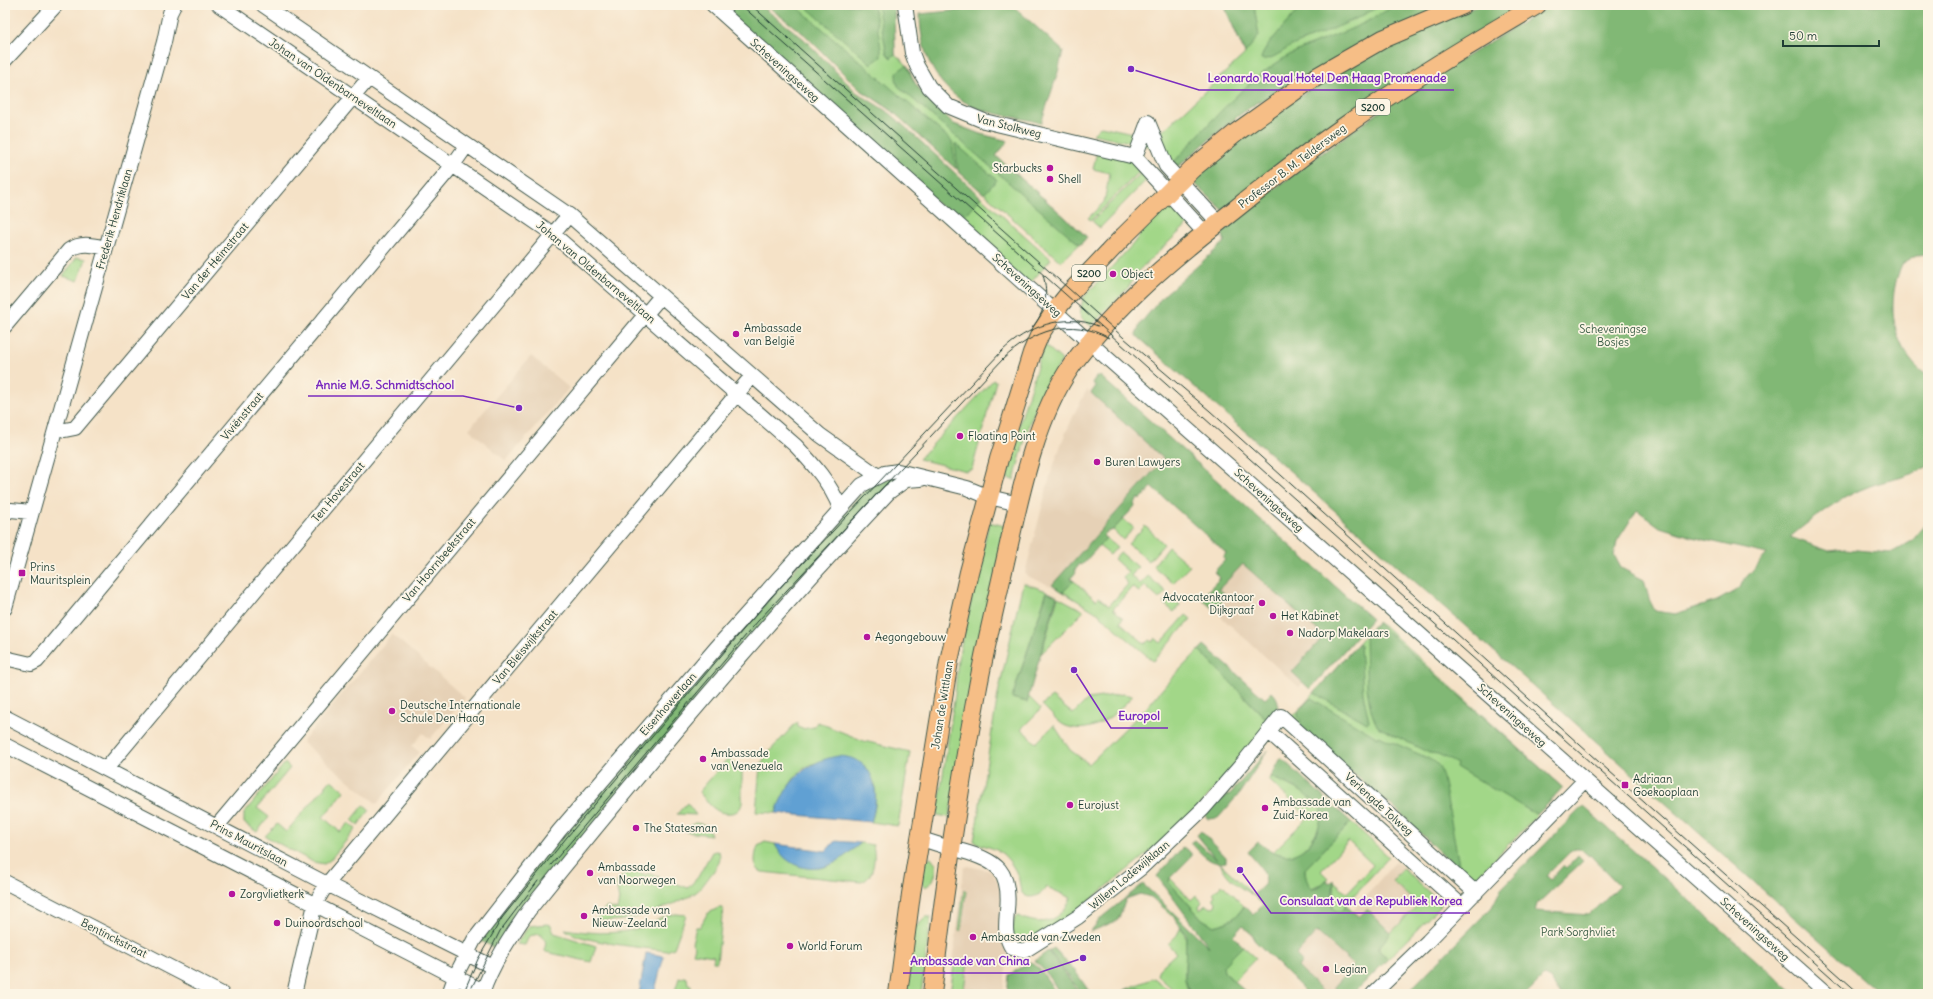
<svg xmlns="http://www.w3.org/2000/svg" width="1933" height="999" viewBox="0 0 1933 999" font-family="Delius,sans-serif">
  <rect width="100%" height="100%" fill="#fcf5e5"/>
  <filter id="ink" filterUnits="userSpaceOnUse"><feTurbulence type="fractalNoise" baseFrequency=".025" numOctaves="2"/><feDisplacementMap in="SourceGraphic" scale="8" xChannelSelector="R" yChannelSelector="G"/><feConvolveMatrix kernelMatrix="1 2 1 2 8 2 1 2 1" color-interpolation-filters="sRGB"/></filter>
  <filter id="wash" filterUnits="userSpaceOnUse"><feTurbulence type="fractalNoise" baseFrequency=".012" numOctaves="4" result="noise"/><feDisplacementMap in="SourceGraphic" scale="16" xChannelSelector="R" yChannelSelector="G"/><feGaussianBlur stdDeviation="0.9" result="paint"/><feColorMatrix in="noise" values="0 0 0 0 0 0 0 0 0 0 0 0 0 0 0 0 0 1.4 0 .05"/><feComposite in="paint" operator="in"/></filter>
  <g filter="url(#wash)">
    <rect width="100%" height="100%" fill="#f5e2c7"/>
    <path fill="#e6d1b6" d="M531,356L569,388L506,461L469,429Z
      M1087,390L1164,458L1051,586L1027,576L1025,573L1050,476L1063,439L1077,408Z
      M1249,548L1349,634L1299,687L1200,598Z
      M392,634L465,698L430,739L423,733L412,746L419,752L377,804L302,742Z
      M1396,861L1442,904L1353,994H1312L1242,926L1289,879L1352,912Z
      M968,866L991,871L1001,887V932L1008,952L1003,994H949L964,868Z"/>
    <path fill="#a2d788" stroke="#608a5e" d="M766,5H894L895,54L907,65L916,85L929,101L954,124L980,134L1008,141L996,156L1087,237L1061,262L895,113L858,88L804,34Z
      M1224,5H1444L1286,88C1245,105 1210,139 1177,168L1160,151L1147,146L1093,134L1101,126L1155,138L1245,54Z
      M1097,151L1134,160L1142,169L1091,220L1088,218L1104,202L1110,173L1093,169Z
      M1144,170L1150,176L1100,228L1092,221Z
      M981,197L1051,259L1029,285L959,223Z
      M1168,202L1189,223L1138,271L1128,288L1091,326L1082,319L1080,314L1083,298L1133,244L1156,213Z
      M77,257L86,259L78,281L63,276Z
      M1044,344L1062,360L1040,399L1029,424L1014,480L1003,477Z
      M993,380L996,381L972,469L966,471L919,459Z
      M1123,519L1134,528L1123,540L1113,530Z
      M989,522L1005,526L949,817L937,815L955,694L958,659Z
      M1145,526L1164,544L1149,561L1128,544Z
      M1106,538L1117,547L1110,555L1099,546Z
      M1168,547L1190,566L1173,583L1153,566Z
      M1120,552L1138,567L1131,576L1140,584L1148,576L1166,592L1159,599L1145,586L1139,592L1132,587L1113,609L1123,618L1120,622L1145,644L1149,640L1152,642L1155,638L1161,643L1186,615L1191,619L1153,661L1099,614L1063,592L1074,581L1096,600L1099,597L1109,606L1128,584L1123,578L1128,572L1114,559Z
      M1023,583L1047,591L1012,698L1027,702L1029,697L1041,709L1021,729L1036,743L1054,725L1070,750L1089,764L1147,707L1170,680L1199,650L1269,722L1241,761L1174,832L1058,926L1019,946L1011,933L1015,917L1018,916C1041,927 1060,923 1071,898L1047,887C1042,894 1031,901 1023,894C1019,890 1020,881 1018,876C1015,869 1010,861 1004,855C996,847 977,845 974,841L998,694Z
      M1169,596L1178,602L1180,605L1174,612L1163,603Z
      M1058,597L1084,611L1041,654Z
      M1377,622L1387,629L1563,788L1473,881L1465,877L1398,811L1290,720Z
      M1123,694L1133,696C1115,714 1094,736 1066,726C1058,723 1049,711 1042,705L1052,697L1073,714L1088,699Z
      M797,722L798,727L802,729L814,727L817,722L864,741L910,752L898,826L871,822C879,799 878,777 859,761C847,762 822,761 812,764C795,770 781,797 776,813L756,812L760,766L767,754Z
      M728,758L742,769V804C740,810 736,813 730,813C715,815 707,801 699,792Z
      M285,763L290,768L257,808L269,817L257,832L244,823V813Z
      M1271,777C1285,784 1313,793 1320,807C1327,824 1305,856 1288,856C1283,855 1277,853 1273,852L1308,817L1269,780Z
      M331,780L345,791L323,817L340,832L349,823L356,829L329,861L324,864L313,862L265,836L277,824L286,832Z
      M687,803L696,815L677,814Z
      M364,805L370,810L358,825L352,820Z
      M1351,822L1389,857L1345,905L1343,910L1336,911L1333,908C1332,899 1336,889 1334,881L1347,893L1373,865L1348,841L1321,871L1328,878L1322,884L1311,888L1306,880L1305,869Z
      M695,823L707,825L711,835L686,832L689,827Z
      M765,842L775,844C786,867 814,875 836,862C845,857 853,849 861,843L873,845C876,857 874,879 861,882L762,872C752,868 755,854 758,846Z
      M716,851L719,852C722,860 717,866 713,872C707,879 702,888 695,893C688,898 680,900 673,904C648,914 622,925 595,919L606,907L617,910L619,900L616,883L629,868L646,875L648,873L688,888L698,877L712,852Z
      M931,857L936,864C937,874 934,883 925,887L922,884C923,876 921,861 931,857Z
      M1220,863L1253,895C1238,887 1227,878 1220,863Z
      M1403,869L1442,904L1388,959L1380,950V944L1418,905L1392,881Z
      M1170,878L1191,900L1196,895L1202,902L1199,906L1200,909L1206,905L1210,908L1215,906L1216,902L1213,898L1215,895L1213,893L1222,884L1244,906C1236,919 1228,923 1214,926L1202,919L1169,882Z
      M964,889L966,891L961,931L959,930Z
      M718,908H723L717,962H713L714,956L693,953L695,947L692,943L696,927H700L707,914Z
      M676,914L686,915L674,948L667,951C648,948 576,942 565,929C588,933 613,935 636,929C650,926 661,915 676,914Z
      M926,917H931L921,994H905L914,926H917Z
      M547,924L551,925L554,933L596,946L591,962L546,952L544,950C547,943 546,938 539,934L529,936L525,945L516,944L529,926Z
      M1181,927C1194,946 1177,973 1190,994H1178L1157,975L1159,969L1176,953L1168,944L1177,935Z
      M1243,946L1256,958L1234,981L1224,972L1222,966Z
      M955,960L968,961L964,989L975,990L976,994H950Z
      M684,977L687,978L688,984L691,985V994H674L679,978Z
      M1154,978L1174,994H1156L1140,988L1124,990Z"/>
    <path fill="#81b874" stroke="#507a54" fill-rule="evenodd" d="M716,5H760L804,39L856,92L891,114L981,197L959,223Z
      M766,5H795L952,141L956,169L890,109L858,88L804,34Z
      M804,5H874L881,48V57L871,64Z
      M877,5H894L895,54L891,58L887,54Z
      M1012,5L1063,51L1058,72L1041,123C1023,118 1004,116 986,111C941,98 920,59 920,14Z
      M1224,5H1254L1259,36L1245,53Z
      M1303,5H1381C1354,22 1324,32 1294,45C1284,49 1273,61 1261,59C1262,48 1294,15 1303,5Z
      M1395,5H1444L1286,88C1246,104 1213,137 1181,164L1174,166L1173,163C1209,124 1244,81 1291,54C1314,42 1340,35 1364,23C1375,18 1385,11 1395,5Z
      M1480,5H1523L1223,210L1191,180L1212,161L1318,83L1412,34Z
      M1551,5H1928V254L1917,255L1903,263C1900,270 1896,278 1895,286C1888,320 1899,357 1928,376V466C1907,479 1892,478 1870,486C1840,497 1814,517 1790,537L1829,551L1845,549L1891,553L1912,541L1928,522V994H1880L1609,753L1136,335L1140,324L1164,295L1225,242L1222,234L1236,219L1304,166L1403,95ZM1637,510L1660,527L1692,537L1767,554L1743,581L1740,588L1717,601L1675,614L1655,611L1649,599L1644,580L1621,568L1614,555L1617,541Z
      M907,65L913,80L920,90L954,124L980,134L1008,141L996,156L1087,237L1080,245L898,86L896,78L898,71Z
      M955,143L997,180L984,194L958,171Z
      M1100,376L1372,619L1310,689L1292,672L1324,636L1243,564L1219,589L1227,596L1214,610L1201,598L1220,578L1214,572L1225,560L1223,558L1226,553L1152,487L1140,500L1139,498L1134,504L1135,506L1113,530L1107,532L1103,536L1106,538L1082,565L1080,564L1075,570L1076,572L1071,578L1074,581L1063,592L1052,585L1164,459L1091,393L1096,386L1092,383L1096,377Z
      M900,475L499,950L479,940L549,848L868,486Z
      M1047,592L1057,596L1027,702L1012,698Z
      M1377,623L1563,788L1538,814L1530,811L1456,767L1457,764L1438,754L1429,753L1378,727C1364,704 1366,662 1365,636Z
      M1358,644H1360L1363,693L1369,721L1367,723L1314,693Z
      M1204,645L1265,699L1272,692C1283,703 1277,711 1269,722L1199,650Z
      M1311,698L1378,738L1379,736L1434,761L1439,766L1443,777L1459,865L1457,869L1398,811L1297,726L1301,721L1298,717V711Z
      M1268,750L1239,794L1218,818L1208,819L1205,815L1206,811L1231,793Z
      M1281,758L1351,822L1305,869C1305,877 1307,882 1311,888C1318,888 1322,885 1326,880L1330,883L1333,880C1336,890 1327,903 1336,911L1343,910L1345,905L1359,917L1367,909L1391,933L1379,947L1380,950L1388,959L1353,994H1341L1334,987L1354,965L1317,932L1296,955L1302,961L1298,967L1325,994H1308L1254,940L1253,935L1242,926L1233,936L1243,946L1223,966L1224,972L1248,994H1190L1185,979L1186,934L1173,916L1151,897L1140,894L1126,899L1118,920L1090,932L1102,917L1143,884L1210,948L1157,876L1183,847L1191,853V857L1170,878L1169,882L1202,919L1214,926C1228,923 1236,919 1244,906L1253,915L1263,905L1253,895C1256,892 1263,887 1265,883C1269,873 1253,859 1248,852L1258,842C1266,848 1279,857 1290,855C1310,852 1325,825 1320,806L1296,788L1271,777Z
      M1583,806L1794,994H1560L1550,979L1544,976L1526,994H1406L1492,907L1501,889ZM1575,849H1581L1589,856L1590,855L1619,885L1589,915L1535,911L1537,904L1583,861L1578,856L1567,868L1564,865L1551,879L1547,875L1570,852Z
      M1201,831L1226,857V862C1210,866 1201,853 1191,843L1195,840L1217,860L1197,835Z
      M1054,948L1075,971L1091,994H1082L1049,951Z
      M1048,951L1080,994H1060L1050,977L1035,961Z
      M1030,962C1038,964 1052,986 1056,994H1007L1009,975Z
      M1140,988L1156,994H1118L1124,990Z"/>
    <path fill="#61a0d3" stroke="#406e84" d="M838,756C876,757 881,793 871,822L776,813C785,783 806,761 838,756Z
      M835,841L861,843C853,849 845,857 836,862C814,875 786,868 775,844L826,851Z
      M646,953L664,956L654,994H639Z"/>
  </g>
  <g filter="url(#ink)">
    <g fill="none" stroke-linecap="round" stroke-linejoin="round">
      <g stroke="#3f564a" stroke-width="16">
        <path id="minor" d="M219,5L553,234L796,446C814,465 830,483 840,508
          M263,5L569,215L820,435L878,476
          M713,5L1107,358L1827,994
          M905,5L912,53L917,66L929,87L948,106L984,121L1135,157L1205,233
          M5,60L56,5
          M1135,157L1148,122L1166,166L1218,222
          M5,326L69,250C82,242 92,245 106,248
          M56,426L65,430L75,428L369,78
          M5,513L11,510L31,512
          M5,608L164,42L170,13L174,5
          M5,658L31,664L37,661L453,165L467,145
          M5,717L327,884L493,967
          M1268,731L1462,906
          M5,745L483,991
          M106,769L569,215
          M217,826L661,296
          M921,839C935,843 948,848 962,851C998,861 1011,871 1007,910C1006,925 1004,936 1012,948L1024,951L1078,917L1141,868L1203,809L1243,763L1281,716L1476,893
          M5,882L222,994
          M294,994L315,904L327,884L752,376
          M449,994L455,977L474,940L559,831L717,647L862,485L885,473L898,471L967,488L989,497L1019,504
          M482,994C492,964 511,936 529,910C644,767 763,626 889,492L906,480L921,479
          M1373,994L1428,941L1585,780"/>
      </g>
      <g stroke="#3f564a" stroke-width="20">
        <path id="major" d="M898,994L911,894L949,661L969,572L999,459L1032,353L1040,334L1055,311L1067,296L1124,236L1192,169L1237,132L1306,83L1383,39L1463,5
          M932,994C944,893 958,792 977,692C984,652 994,611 1003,571C1018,505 1033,421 1072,365C1116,305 1175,256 1233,211C1269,182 1305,154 1342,128C1405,83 1471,44 1537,5"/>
      </g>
      <use href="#minor" stroke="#fff" stroke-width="14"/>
      <use href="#major" stroke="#f6be86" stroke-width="18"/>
      <path stroke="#1f3d34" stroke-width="1" d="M741,5L1850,994
        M751,5L1124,338L1210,411L1600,763L1860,994
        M1032,328C1045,312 1049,295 1043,275
        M551,865L758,621L1003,359C1033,331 1070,316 1109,338
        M472,987L500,931L538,881
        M463,994L478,959L502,918L567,837L771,597L1002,351C1027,327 1064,312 1098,326"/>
    </g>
  </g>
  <g fill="#b5179e" stroke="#fcf5e5" stroke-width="1.5">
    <circle cx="1050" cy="168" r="4"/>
    <circle cx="1050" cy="179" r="4"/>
    <circle cx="1113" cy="274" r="4"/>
    <circle cx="736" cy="334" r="4"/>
    <circle cx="960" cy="436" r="4"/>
    <circle cx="1097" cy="462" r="4"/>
    <rect x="18" y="569" width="8" height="8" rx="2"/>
    <circle cx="1262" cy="603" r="4"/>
    <circle cx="1273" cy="616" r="4"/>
    <circle cx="1290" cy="633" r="4"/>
    <circle cx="867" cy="637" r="4"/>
    <circle cx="392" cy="711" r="4"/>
    <circle cx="703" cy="759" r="4"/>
    <rect x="1621" y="781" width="8" height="8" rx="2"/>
    <circle cx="1070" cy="805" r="4"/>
    <circle cx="1265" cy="808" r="4"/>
    <circle cx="636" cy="828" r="4"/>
    <circle cx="590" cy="873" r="4"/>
    <circle cx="232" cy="894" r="4"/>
    <circle cx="584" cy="916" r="4"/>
    <circle cx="277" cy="923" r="4"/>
    <circle cx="973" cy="937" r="4"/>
    <circle cx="790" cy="946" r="4"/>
    <circle cx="1326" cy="969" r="4"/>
  </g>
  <g text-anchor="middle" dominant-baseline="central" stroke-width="3.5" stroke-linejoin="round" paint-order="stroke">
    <g fill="#fcf5e5" stroke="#617469" stroke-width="1">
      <rect x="1356" y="99" width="34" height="16" rx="3"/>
      <rect x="1072" y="265" width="34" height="16" rx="3"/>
    </g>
    <g font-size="10" font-weight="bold" fill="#1f3d34">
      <text x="1373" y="107">S200</text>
      <text x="1089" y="273">S200</text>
    </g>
    <g font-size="11" fill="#1f3d34" stroke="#fcf5e5">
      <text transform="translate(785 70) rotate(42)">Scheveningseweg</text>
      <text transform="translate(333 83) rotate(34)">Johan van Oldenbarneveltlaan</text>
      <text transform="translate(1009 126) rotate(14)">Van Stolkweg</text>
      <text transform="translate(1292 166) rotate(-37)">Professor B. M. Teldersweg</text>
      <text transform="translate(114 219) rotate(-74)">Frederik Hendriklaan</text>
      <text transform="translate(215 261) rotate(-50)">Van der Heimstraat</text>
      <text transform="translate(596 272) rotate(40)">Johan van Oldenbarneveltlaan</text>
      <text transform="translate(1027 285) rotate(42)">Scheveningseweg</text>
      <text transform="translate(242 416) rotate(-50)">Viviënstraat</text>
      <text transform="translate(338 492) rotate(-50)">Ten Hovestraat</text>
      <text transform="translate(1269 500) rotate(42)">Scheveningseweg</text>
      <text transform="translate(439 560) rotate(-50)">Van Hoornbeekstraat</text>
      <text transform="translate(525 647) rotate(-50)">Van Bleiswijkstraat</text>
      <text transform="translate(668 704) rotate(-49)">Eisenhowerlaan</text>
      <text transform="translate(942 705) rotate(-81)">Johan de Wittlaan</text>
      <text transform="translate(1512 715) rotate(42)">Scheveningseweg</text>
      <text transform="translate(1379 804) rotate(42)">Verlengde Tolweg</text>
      <text transform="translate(249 843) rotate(28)">Prins Mauritslaan</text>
      <text transform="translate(1129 875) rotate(-40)">Willem Lodewijklaan</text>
      <text transform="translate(1755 929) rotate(42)">Scheveningseweg</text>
      <text transform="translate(114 938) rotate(27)">Bentinckstraat</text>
    </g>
    <g font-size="11" fill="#1f3d34" stroke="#fcf5e5" text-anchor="start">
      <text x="1042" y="168" text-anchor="end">Starbucks</text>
      <text x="1058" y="179">Shell</text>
      <text x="1121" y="274">Object</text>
      <text x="744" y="328">Ambassade<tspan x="744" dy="13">van België</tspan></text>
      <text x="968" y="436">Floating Point</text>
      <text x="1105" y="462">Buren Lawyers</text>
      <text x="30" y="567">Prins<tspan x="30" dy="13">Mauritsplein</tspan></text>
      <text x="1254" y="597" text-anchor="end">Advocatenkantoor<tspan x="1254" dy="13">Dijkgraaf</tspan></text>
      <text x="1281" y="616">Het Kabinet</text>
      <text x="1298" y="633">Nadorp Makelaars</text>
      <text x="875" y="637">Aegongebouw</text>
      <text x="400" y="705">Deutsche Internationale<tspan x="400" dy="13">Schule Den Haag</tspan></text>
      <text x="711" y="753">Ambassade<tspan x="711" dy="13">van Venezuela</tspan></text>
      <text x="1633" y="779">Adriaan<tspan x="1633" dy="13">Goekooplaan</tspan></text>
      <text x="1273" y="802">Ambassade van<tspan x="1273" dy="13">Zuid-Korea</tspan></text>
      <text x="1078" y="805">Eurojust</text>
      <text x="644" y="828">The Statesman</text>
      <text x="598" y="867">Ambassade<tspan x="598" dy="13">van Noorwegen</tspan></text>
      <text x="240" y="894">Zorgvlietkerk</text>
      <text x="592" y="910">Ambassade van<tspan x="592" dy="13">Nieuw-Zeeland</tspan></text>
      <text x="285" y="923">Duinoordschool</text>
      <text x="981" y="937">Ambassade van Zweden</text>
      <text x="798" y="946">World Forum</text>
      <text x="1334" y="969">Legian</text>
    </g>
    <g font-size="11" fill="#395c45" stroke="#fcf5e5">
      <text x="1613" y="329">Scheveningse<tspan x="1613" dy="13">Bosjes</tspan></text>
      <text x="1578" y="932">Park Sorghvliet</text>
    </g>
  </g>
  <path fill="none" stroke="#7b2cbf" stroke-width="1.5" d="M1131 69L1199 90H1454M519 408L463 396H308M1074 670L1111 728H1168M1240 870L1271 913H1470M1083 958L1038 973H903"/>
  <g fill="#7b2cbf" stroke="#fcf5e5" stroke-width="1.5">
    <circle cx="1131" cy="69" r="4"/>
    <circle cx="519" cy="408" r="4"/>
    <circle cx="1074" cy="670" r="4"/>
    <circle cx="1240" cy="870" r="4"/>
    <circle cx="1083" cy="958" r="4"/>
  </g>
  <g font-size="12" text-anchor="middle" font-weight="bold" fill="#7b2cbf" stroke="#fcf5e5" stroke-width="3.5" stroke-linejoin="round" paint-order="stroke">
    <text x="1327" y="82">Leonardo Royal Hotel Den Haag Promenade</text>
    <text x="385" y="389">Annie M.G. Schmidtschool</text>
    <text x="1139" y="720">Europol</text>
    <text x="1371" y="905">Consulaat van de Republiek Korea</text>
    <text x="970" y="965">Ambassade van China</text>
  </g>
  <rect width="1933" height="999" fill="none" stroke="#fcf5e5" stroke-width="20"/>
  <path d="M1783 40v6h96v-6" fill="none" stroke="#1f3d34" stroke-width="2"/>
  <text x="1789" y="40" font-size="12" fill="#1f3d34" stroke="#fcf5e5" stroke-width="3" paint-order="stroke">50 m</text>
</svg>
